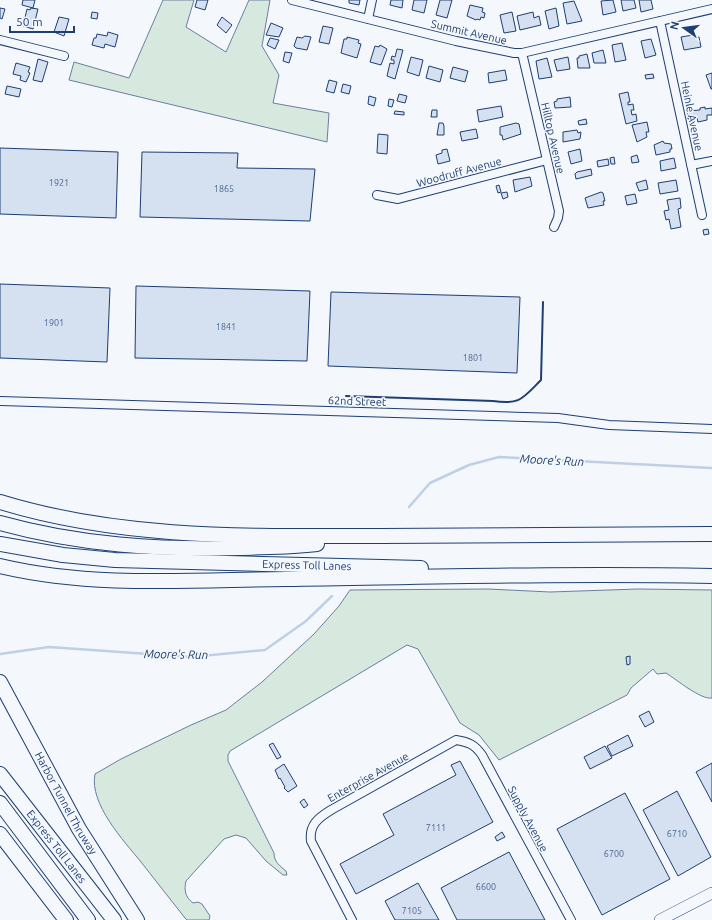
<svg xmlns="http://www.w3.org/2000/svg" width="712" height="920" viewBox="0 0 712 920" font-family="Ubuntu,sans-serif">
  <rect width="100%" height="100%" fill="#f4f7fb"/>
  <path fill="#d7e8df" stroke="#687fa3" d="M163,0H194L186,27L226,52L249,0H270L262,46L279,75L273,103L329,113L327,142L69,80L74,62L129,78Z
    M488,589L550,592L638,589L712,590V698C701,700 677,680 666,673L657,674L653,669L631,688L627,695L499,760L479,735L460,723L418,649L407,645L230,751L228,755V761L274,853C274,862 280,866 286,871L287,875H283L266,861L246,838L236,835L224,839L186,881C184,890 185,897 193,903L198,902L202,904L210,916L209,920H187L185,918C170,899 156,881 141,862C124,841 89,804 95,774L121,759L191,725L226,710L262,682L314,634L339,606L350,590Z"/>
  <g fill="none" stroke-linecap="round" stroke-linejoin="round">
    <path stroke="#bed0e5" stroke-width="2.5" d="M409,507L430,483L469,465L499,457L712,468
      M0,654L49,647L191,657L265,650L306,621L332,596"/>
  </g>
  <path fill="#d5e0f0" stroke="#1d3f73" d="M23,0H35L33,8L22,5Z
    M197,0H208L205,10L195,7Z
    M349,0H360L359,5L349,3Z
    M391,0H403L402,8L390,5Z
    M414,0H427L424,13L412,10Z
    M440,0H452L447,18L436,15Z
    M613,0L616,12L603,15L601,1Z
    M621,0H634L636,8L623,11Z
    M639,0H651L653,9L641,12Z
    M574,1L582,21L567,24L563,3Z
    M470,5L483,8L482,12L485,13L484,18L481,17L480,20L477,19L476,20L467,16Z
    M0,8L5,9L2,19L0,18Z
    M31,8L38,9L33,29L23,26L27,9L30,10Z
    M556,8L559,26L549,29L545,11Z
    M92,12L98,13L97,19L91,18Z
    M512,12L516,31L504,33L500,15Z
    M533,12L534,18L539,16L541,25L520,30L517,16Z
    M59,17L69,19L64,36L54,32Z
    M222,17L232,25L226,33L217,25Z
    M271,23L283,28L279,37L266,35Z
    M323,26L333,28L329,44L319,42Z
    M108,32L118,35L115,47L105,44L104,48L92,45L94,38H96L97,34L107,36Z
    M693,35L694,38L699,37L701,47L684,50L681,37Z
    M305,36L311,37L307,50L296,48L294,46L297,37L302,38Z
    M347,37L359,40L358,43L361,44L357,58L341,53L344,39H347Z
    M270,38L279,40L275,49L267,45Z
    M651,39L656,55L645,58L641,41Z
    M622,43L626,60L615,62L612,45Z
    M380,45L387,49L381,65L370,62L375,46L379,47Z
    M397,49L403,50L395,79L387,76L390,63L394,64V60H391L392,56L395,57Z
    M603,50L606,63H594L592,53Z
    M285,52L292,53L289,63L283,61Z
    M587,54L590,68H578L577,58H579V56Z
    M411,57L423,60L419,76L407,72Z
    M568,57L570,69L557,71L554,60Z
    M547,58L552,77L539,79L536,61Z
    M38,59L48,62L42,82L33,80Z
    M16,63L30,67L28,72L30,73L26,82L20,80L21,76L13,74Z
    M429,66L443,70L440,82L426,78Z
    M453,67L468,71L465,82L450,78Z
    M505,70L507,80L489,83L488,73Z
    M712,73V89H711L706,75Z
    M653,74L654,78L646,79L645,75Z
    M329,80L337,82L334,93L326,91Z
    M343,84L351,86L349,94L341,92Z
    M7,86L21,89L19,97L5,94Z
    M628,92L630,102H628V105L633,104L634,110H631L632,115L636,114L637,121L626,124L619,94Z
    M399,94L407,96L405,103L397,101Z
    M369,96L376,98L374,106L368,104Z
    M570,97L571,107L555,108L554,102L557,101V99Z
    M389,99L394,100L392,107L388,106Z
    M501,106L503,117L479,122L477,110Z
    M705,107V109L712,108V115H707V120L698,122L697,118L688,119L687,111L700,110V108Z
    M432,110H437V117H431Z
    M395,111L404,112V115L394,114Z
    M586,119L587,124L579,125L578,121Z
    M647,122L649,132H646L647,137L637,142L632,125Z
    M439,123H443L444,126V135H437Z
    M516,123L519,124L521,134L503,140L502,135H500V127Z
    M476,129L478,138L462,141L460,132Z
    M577,130L578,133L581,132L580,139L563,142V132Z
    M378,134L388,135L387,154L377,153Z
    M663,141L664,143L671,144L672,149H670V152L656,155L654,145Z
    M0,148L118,152L116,218L0,214Z
    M447,149L450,161L438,164L436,155L442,153V150Z
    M580,149L582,161L571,164L568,152Z
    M142,152L238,153L237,168L315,169L310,221L140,217Z
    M637,155L639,162L632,163L631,157Z
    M614,157L615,164H611L610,158Z
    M674,158L676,168L661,171L660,161Z
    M608,159L609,165L598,167L597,161Z
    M591,169L592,175L576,179L575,174L577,172Z
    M530,177L532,186L515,192L513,180Z
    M646,180L648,189L639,191L636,183Z
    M676,180L678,191L660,194L658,183Z
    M499,185L501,192L498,193L496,186Z
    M507,192L508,197L503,199L501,193Z
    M601,192L603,193L605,201H603L604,205L588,208L585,198Z
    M635,194L637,203L627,205L625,196Z
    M680,198L681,208L678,209L681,227L671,229L669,219L666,220L664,211L669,210L667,200Z
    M708,229L709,234L704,235L703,230Z
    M0,284L110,288L107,362L0,358Z
    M136,286L310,291L307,361L135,358Z
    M331,292L520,297L517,373L328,366Z
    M630,656V664L627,665L626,657Z
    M649,711L654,722L645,727L639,716Z
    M628,735L633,746L612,756L607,746Z
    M273,743L281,757L277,759L269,745Z
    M605,746L612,758L590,769L584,757Z
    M460,761L493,822L356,894L340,864L394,835L383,814L456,775L451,765Z
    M712,763V802L696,772Z
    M284,764L297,786L288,792L284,788L285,787L280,778L279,779L275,770Z
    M677,791L711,857L678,876L643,810Z
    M625,793L670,879L602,915L557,829Z
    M304,799L308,805L304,808L300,802Z
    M502,832L505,837L497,841L495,837Z
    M509,852L545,920H457L441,888Z
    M418,883L439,920H395L385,901Z"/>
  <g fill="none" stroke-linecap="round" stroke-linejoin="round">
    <g stroke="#1d3f73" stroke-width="10">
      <path id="street" d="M292,0L456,41L514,53H522L712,9
        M368,19L372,0
        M660,21L702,215
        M0,40L64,56
        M522,53L559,211L558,218L554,227
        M691,165L712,161
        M377,195L398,199L547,160
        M0,401L558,418L609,425L712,429
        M352,920L311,841C309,825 318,818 331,810L456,740C469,742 475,745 482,755L571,920"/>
    </g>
    <g stroke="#1d3f73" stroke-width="12">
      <path id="secondary" d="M660,920L712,893"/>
    </g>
    <g stroke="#1d3f73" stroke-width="16">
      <g id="highway">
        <path d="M0,502C124,540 253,536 381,536C492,535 602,535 712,534"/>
        <path d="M0,523C79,545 159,550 241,548C266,547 292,547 317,544"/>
        <path id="s1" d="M0,544L63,555L115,560L421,568"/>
        <path d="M0,566C93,588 191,580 286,579C428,577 570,573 712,576"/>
        <path id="s2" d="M0,682L79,829L137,920"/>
        <path id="s3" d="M0,774L114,920"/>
        <path d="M0,803L88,920"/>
        <path d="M0,834L66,920"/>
      </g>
    </g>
    <use href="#street" stroke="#f4f7fb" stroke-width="8"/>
    <use href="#secondary" stroke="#f4f7fb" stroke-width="11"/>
    <use href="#highway" stroke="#f4f7fb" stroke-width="14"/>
    <path stroke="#1d3f73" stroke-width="2" d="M346,396L493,401C520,405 522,399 541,380L543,302"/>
  </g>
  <g text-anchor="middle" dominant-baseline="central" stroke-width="3" stroke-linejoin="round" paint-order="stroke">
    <g font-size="9" fill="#4b6792">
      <text x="59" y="183">1921</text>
      <text x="224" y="189">1865</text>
      <text x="54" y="323">1901</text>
      <text x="226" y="327">1841</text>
      <text x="473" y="358">1801</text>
      <text x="436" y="828">7111</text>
      <text x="677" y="834">6710</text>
      <text x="614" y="854">6700</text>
      <text x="486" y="887">6600</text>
      <text x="412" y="911">7105</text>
    </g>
    <g font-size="11" fill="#1d3f73" stroke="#f4f7fb">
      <text transform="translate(469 32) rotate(13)">Summit Avenue</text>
      <text transform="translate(692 116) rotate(78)">Heinle Avenue</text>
      <text transform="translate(553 138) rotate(77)">Hilltop Avenue</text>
      <text transform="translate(459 172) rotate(-15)">Woodruff Avenue</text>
      <text transform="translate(357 401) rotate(2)">62nd Street</text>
      <text stroke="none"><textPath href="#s1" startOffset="308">Express Toll Lanes</textPath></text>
      <text transform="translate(368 777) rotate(-29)">Enterprise Avenue</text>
      <text stroke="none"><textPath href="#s2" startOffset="138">Harbor Tunnel Thruway</textPath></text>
      <text transform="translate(528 819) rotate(62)">Supply Avenue</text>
      <text stroke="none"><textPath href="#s3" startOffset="92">Express Toll Lanes</textPath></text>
    </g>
    <g font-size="12" font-style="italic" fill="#1d3f73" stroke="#f4f7fb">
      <text transform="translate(552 460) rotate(3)">Moore's Run</text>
      <text transform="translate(176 654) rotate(1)">Moore's Run</text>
    </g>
  </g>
  <g transform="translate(684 28) rotate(284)" stroke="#f4f7fb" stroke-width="3" paint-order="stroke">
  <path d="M0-3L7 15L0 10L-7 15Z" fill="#1d3f73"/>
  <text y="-6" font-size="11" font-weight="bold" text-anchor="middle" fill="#1d3f73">N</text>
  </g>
  <path d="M10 26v6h64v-6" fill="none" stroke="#1d3f73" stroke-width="2"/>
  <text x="16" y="26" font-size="12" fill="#1d3f73" stroke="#f4f7fb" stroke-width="3" paint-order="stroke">50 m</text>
</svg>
